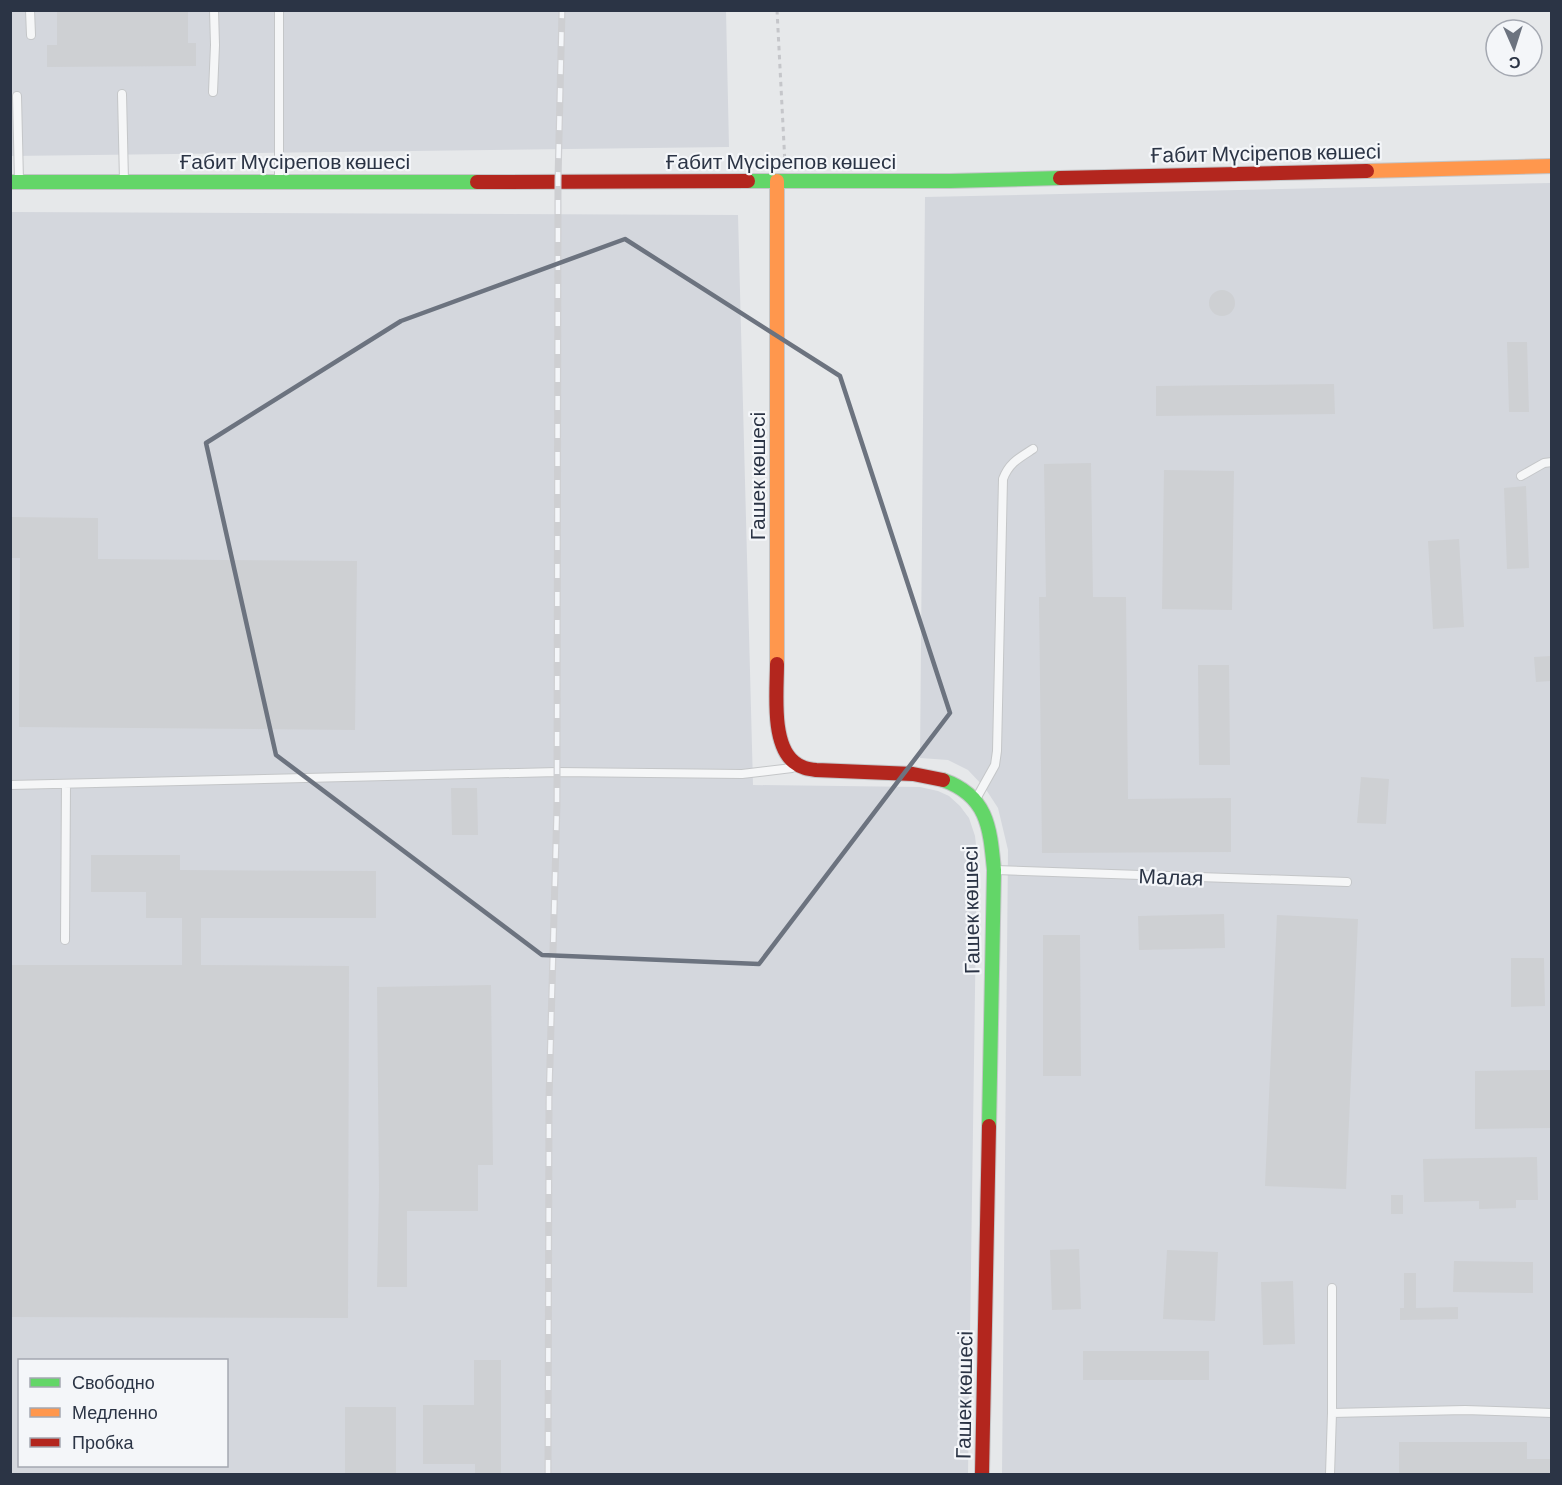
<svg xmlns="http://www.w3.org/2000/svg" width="1562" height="1485" viewBox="0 0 1562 1485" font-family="Barlow,sans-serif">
  <rect width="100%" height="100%" fill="#e6e8ea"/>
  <path fill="#d4d7dd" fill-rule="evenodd" d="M10,11H726L729,147L11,156Z
    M1551,183V1474H1002L1008,850L998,808L985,788L968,770L948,760L920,758L925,197Z
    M11,212L738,215L753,785L920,787L938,791L949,796L960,806L969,818L975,836L977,854L968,1474H11ZM20,1360H226V1466H20Z"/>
  <path fill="#ced0d3" d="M57,10H188V43H196V66L47,67V45H57Z
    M1209 303a13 13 0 1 1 26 0a13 13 0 1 1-26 0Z
    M1507,342H1527L1529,412H1509Z
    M1334,384L1335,414L1156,416V386Z
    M1091,463L1093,597H1126L1128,799L1231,798V852L1042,853L1039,597H1046L1044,464Z
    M1164,470L1234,471L1232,610L1162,609Z
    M1526,486L1529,568L1507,569L1504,488Z
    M10,517L98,518V559L357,561L355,730L19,727L20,558H10Z
    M1459,539L1464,627L1433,629L1428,541Z
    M1551,656V681L1536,682L1534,657Z
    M1198,665H1229L1230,765H1199Z
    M1361,777L1389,779L1386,824L1357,823Z
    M451,788H477L478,835H452Z
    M91,855H180V870L376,871V918H201V965L349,966L348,1318L10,1317V965H182V918H146V892H91Z
    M1224,914L1225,948L1139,950L1138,916Z
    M1277,915L1358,919L1346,1189L1265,1186Z
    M1043,935H1080L1081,1076H1043Z
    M1511,958H1544L1545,1006L1511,1007Z
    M491,985L493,1165H478V1211H407V1287H377L379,1189L377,987Z
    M1551,1070V1128L1475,1129V1071Z
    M1537,1157L1538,1200H1516V1208L1479,1209V1201L1424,1202L1423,1159Z
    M1391,1195H1403V1214H1391Z
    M1079,1249L1081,1309L1052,1310L1050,1250Z
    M1167,1250L1218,1252L1215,1321L1163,1319Z
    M1454,1261L1533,1262V1293L1453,1292Z
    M1404,1273H1416V1308L1458,1307V1319L1400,1320V1308H1404Z
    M1293,1281L1295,1344L1263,1345L1261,1282Z
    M1083,1351H1209V1380H1083Z
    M474,1360H501V1473H475V1464H423V1405H474Z
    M345,1407H396V1474H345Z
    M1399,1442H1527V1459H1551V1474H1399Z"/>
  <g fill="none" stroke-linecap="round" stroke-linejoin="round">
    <g stroke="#c4c6c8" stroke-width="10">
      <path id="lane" d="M30,10L31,35
        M213,92L215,45L214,10
        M122,94L124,181
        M17,96L19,181
        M279,180V10
        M1521,476L1544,463L1552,462
        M10,785L557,772L742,774L792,768
        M976,799L995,765L997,751L1003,479C1009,463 1019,458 1033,449
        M996,870L1347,882
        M65,940L66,784
        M1332,1413L1465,1410L1552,1413
        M1330,1474L1332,1413V1288"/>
    </g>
    <g stroke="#c4c6c8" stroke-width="16">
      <path id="fast" d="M748,181H950L1060,178
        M10,182H477
        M943,780C988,796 990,828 994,870L989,1126"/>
    </g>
    <g stroke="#c4c6c8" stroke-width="16">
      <path id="slow" d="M1367,171L1552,166
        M777,181V664"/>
    </g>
    <g stroke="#c4c6c8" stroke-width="16">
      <path id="jam" d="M1060,178L1367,171
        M477,182L748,181
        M777,664C777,691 771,744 794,762C801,768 808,769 816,770L913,774L943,780
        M982,1474L989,1126"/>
    </g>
    <path stroke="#c5c6ca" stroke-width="3" stroke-dasharray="4.5 4.5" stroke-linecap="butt" d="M777,10L785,164"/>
    <use href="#lane" stroke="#f5f6f7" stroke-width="8"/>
    <use href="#fast" stroke="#63d668" stroke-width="14"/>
    <use href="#slow" stroke="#ff974d" stroke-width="14"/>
    <use href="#jam" stroke="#b3261e" stroke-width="14"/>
    <g stroke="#cecfd2" stroke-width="7">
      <path id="rail" d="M548,1474L549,1099L557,804L558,180L562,10"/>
    </g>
    <use href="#rail" stroke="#f4f6f9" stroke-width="4.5" stroke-dasharray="14" stroke-linecap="butt"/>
  </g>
  <path fill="none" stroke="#6c737f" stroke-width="4.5" stroke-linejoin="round" d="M625,239L840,376L950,713L759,964L542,955L276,755L206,443L401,321Z"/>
  <g text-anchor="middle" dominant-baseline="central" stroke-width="4.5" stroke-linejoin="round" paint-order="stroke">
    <g font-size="21" fill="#2b3445" stroke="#f4f6f9">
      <text transform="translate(1266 152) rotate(-1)">Ғабит Мүсірепов көшесі</text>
      <text x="295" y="160">Ғабит Мүсірепов көшесі</text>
      <text x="781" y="160">Ғабит Мүсірепов көшесі</text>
      <text transform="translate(756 476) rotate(-90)">Гашек көшесі</text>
      <text transform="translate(1171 876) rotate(2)">Малая</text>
      <text transform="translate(970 910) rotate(-91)">Гашек көшесі</text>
      <text transform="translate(963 1395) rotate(-89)">Гашек көшесі</text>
    </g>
  </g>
  <rect width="1562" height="1485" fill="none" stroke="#2b3445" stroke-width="24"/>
  <rect x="18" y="1359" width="210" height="108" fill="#f4f6f9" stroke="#a4a8b1" stroke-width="1.5"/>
  <rect x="30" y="1378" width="30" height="9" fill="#63d668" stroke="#a4a8b1" stroke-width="1.5"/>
  <text x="72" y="1389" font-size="18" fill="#2b3445">Свободно</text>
  <rect x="30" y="1408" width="30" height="9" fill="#ff974d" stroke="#a4a8b1" stroke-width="1.5"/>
  <text x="72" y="1419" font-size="18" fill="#2b3445">Медленно</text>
  <rect x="30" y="1438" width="30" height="9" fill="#b3261e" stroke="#a4a8b1" stroke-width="1.5"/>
  <text x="72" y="1449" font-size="18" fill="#2b3445">Пробка</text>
  <g transform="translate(1514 48) rotate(177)"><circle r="28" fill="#f4f6f9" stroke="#a4a8b1" stroke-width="1.5"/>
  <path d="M0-4.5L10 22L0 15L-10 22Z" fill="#6c737f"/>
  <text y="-9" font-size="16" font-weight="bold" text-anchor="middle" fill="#2b3445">С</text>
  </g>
</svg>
